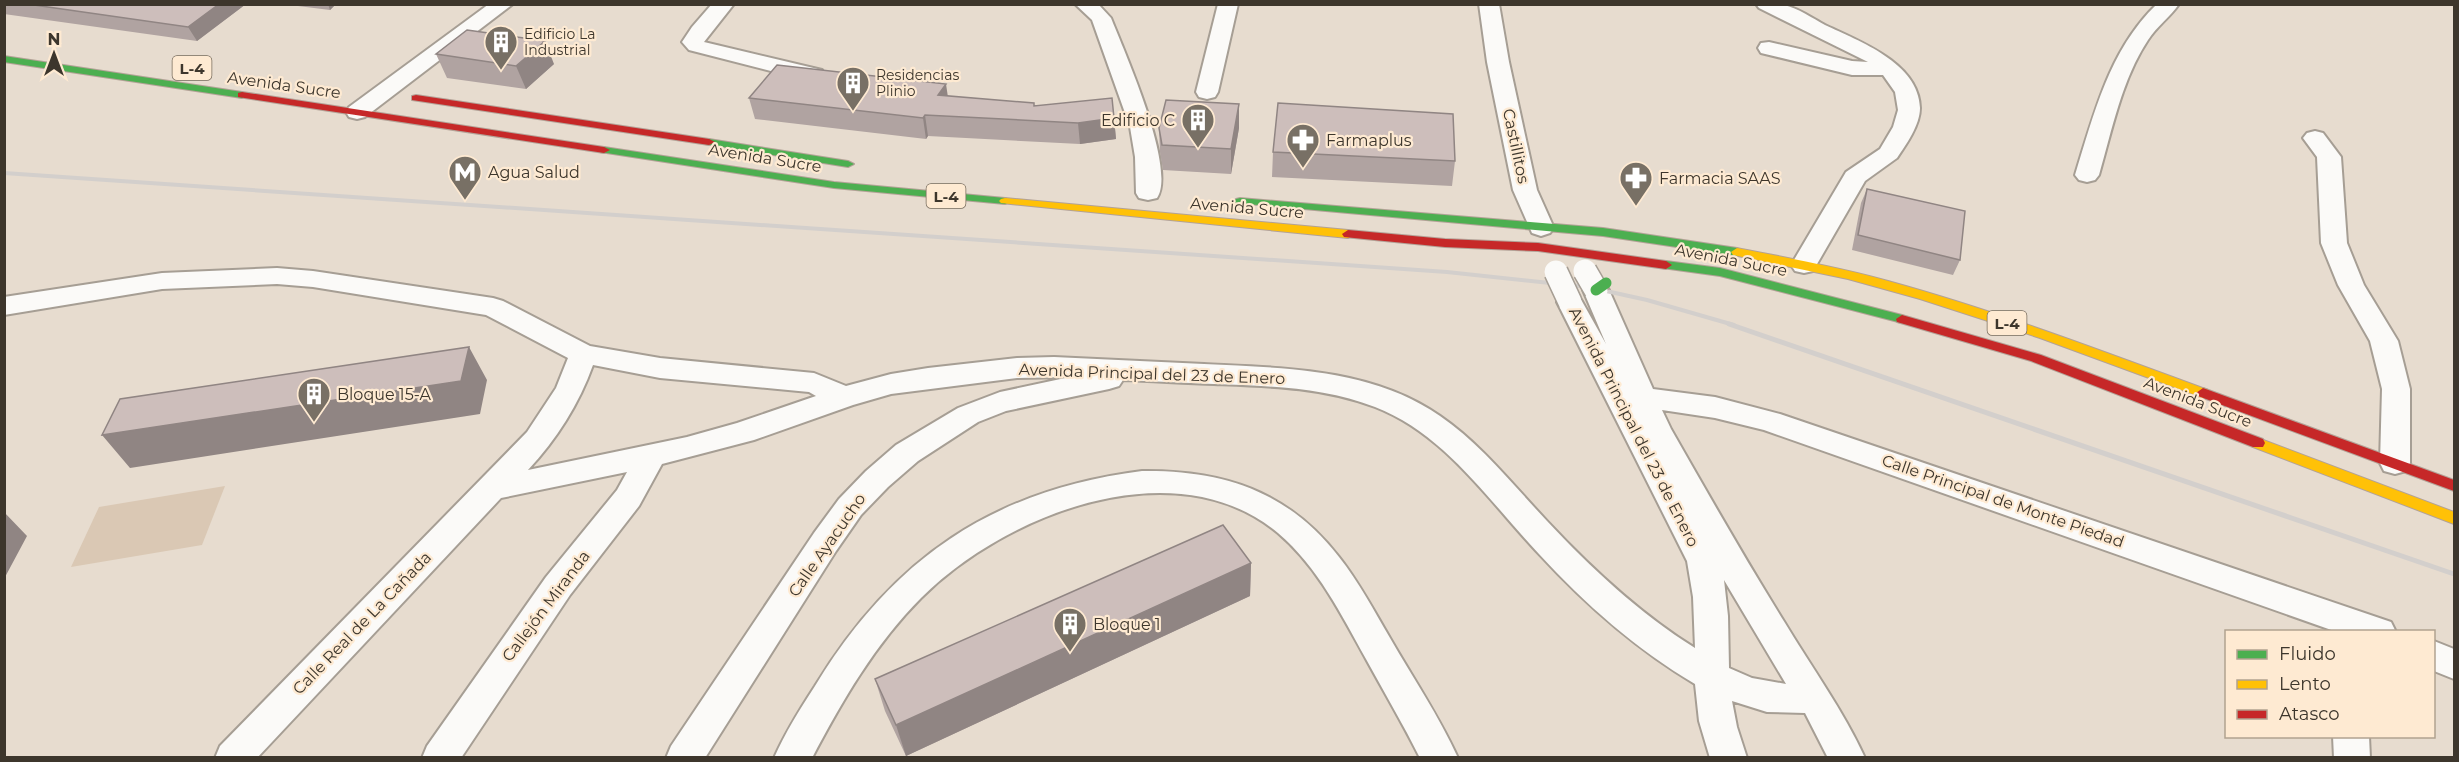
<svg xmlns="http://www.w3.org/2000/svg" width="2459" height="762" viewBox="0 0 2459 762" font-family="Montserrat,sans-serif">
  <rect width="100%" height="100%" fill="#e7dccf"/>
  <path fill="#dac8b4" d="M225,486L202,545L71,567L99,507Z"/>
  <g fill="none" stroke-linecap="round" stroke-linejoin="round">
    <g stroke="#a69e94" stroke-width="4">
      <path id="street" d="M489,4H513L365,117L357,119L349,117L346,112L349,107Z
        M712,4H734L704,42L822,70L825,75L822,80L814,82L689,50L682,42L692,27Z
        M1075,4H1098L1111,18C1124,51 1177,169 1157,198L1148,200L1139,198L1136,193L1135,157L1130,127L1092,20Z
        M1218,4H1238L1218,92L1215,97L1207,99L1199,97L1196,92Z
        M1479,4H1499L1509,62L1537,190L1554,228L1550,233L1541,236L1532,233L1513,190L1487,62Z
        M1756,4C1765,4 1776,3 1784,5C1798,8 1812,18 1825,25C1859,41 1919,63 1920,108C1920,125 1906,145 1897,158L1865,181L1813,271L1804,273L1795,271L1791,265L1846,172L1880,149L1893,127L1898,110L1895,92L1883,75H1852L1761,53L1758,48L1761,43L1769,42L1852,61L1868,62L1759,8Z
        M2157,4H2179C2170,17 2157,26 2148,40C2122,79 2112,130 2099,175L2095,180L2087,182L2079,180L2075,175C2094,114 2109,50 2157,4Z
        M2315,131L2323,133L2341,157L2347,243L2364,285L2398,341L2410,389V463L2406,471L2395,474L2384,471L2380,463L2382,389L2370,341L2338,285L2321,243L2317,157L2303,138L2307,133Z
        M277,268L313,271L493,298L503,301L590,346L660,358L814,373L846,386L891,374L928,368L1017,358L1054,357C1104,359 1154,362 1204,364C1283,368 1372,368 1440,416C1481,444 1513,485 1547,521C1591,568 1639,613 1695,648L1693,597L1687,561L1557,302L1561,296L1570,293L1579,296L1606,344L1583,290L1587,284L1596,281L1605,284L1609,290L1653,389L1715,397L1780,414L2391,622L2396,632H2337L1764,430L1715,418L1662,410L1671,429C1708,494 1745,559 1785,623C1812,668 1843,710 1865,758H1828L1805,713L1767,712L1732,701L1737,727L1747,758H1710L1699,721L1695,684C1636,649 1585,604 1539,554C1489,501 1445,434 1375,407C1323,387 1268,386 1214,384C1183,383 1153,381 1123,380L1119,386L1109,389L1006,411L978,422L918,461L888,487L861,515L836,551L705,758H666L671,746L814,533L839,499L866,471L896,445L958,408L1000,392L1070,377L1017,378L891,394L853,405L754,440L662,464L639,506L570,595L461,758H422L427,746L546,577L617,490L627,472L501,498L257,758H215L220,746L527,432L556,388L568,358L486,315L313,287L277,284L162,289L4,315V297L162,273ZM593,365L660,378L809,392L816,396L737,423L687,437L528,470C556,440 579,404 593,365ZM1724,580L1786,684L1752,678L1729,668L1728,616Z
        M1142,471C1223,470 1288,491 1339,557C1359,582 1374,611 1390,638C1413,678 1439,716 1458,758H1420C1403,724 1384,692 1366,659C1341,614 1318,567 1278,533C1175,447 1005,514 921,598C875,644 842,701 812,758H774C785,733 800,709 815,686C893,558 993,490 1142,471Z
        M2434,641L2454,649V679L2434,671Z
        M2333,736H2369L2370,758H2334Z"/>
    </g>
    <g stroke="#b3a297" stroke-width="2">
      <path id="fast" d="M4,56L242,92L247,95L242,98L4,62Z
        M709,139L848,161L854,164L848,167L705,144L703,142Z
        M604,147L834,182L1005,198L1011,201L1005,204L834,188L600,152V148Z
        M1240,198L1603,228L1737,248L1743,252L1737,256L1603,236L1236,203L1234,201L1236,199Z
        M1666,261L1720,268L1902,315L1908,319L1902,323L1720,276L1662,268L1660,265Z"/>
    </g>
    <g stroke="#b3a297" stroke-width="2">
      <path id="slow" d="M1005,198L1348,230L1354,234L1348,238L1001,203L999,201L1001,199Z
        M1737,248C1788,258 1839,267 1888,281C1997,311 2102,351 2208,390L2210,393L2203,398L2198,396L2040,338L1920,299L1848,279L1733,255L1731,252Z
        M2258,438L2454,512V524L2253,447L2251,443L2253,439Z"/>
    </g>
    <g stroke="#b3a297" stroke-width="2">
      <path id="jam" d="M242,92L604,147L610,150L604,153L238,97V93Z
        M416,95L709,139L715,142L709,145L412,100V96Z
        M1348,230L1445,239L1538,243L1666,261L1672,265L1666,269L1538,251L1445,247L1344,237L1342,234Z
        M1902,315L2041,355L2263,439L2265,443L2263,447H2253L2031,361L1897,322L1896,319Z
        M2203,388L2454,480V491L2198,396L2196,393Z"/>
    </g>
    <use href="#street" fill="#fbfaf8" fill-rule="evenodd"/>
    <use href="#fast" fill="#4caf50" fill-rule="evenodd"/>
    <use href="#slow" fill="#ffc107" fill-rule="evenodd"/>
    <use href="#jam" fill="#c62828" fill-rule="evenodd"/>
    <path stroke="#d3cfcc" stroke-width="4" d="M4,173L1447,272L1588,287L1647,300L1734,325"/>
    <path stroke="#d3cfcc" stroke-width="5" d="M1729,324L2454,574"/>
    <g stroke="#a69e94" stroke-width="26" stroke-linecap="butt">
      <path id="street-bridge" d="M1585,271L1596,290
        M1556,272L1570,302"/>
    </g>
    <g stroke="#b3a297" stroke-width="14" stroke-linecap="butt">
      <path id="fast-bridge" d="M1596,290L1606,283"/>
    </g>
    <use href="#street-bridge" stroke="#fbfaf8" stroke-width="23"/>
    <use href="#fast-bridge" stroke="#4caf50" stroke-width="11"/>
  </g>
  <path fill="#b0a3a1" d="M4,4H246L197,41L4,14Z
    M282,4H336L330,10Z
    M436,54L554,64L526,89L447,78Z
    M749,98L1035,105L1114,118L1116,139L1080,144L928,136L926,139L755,119Z
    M1159,128H1239L1231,174L1163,170L1160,152Z
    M1273,152L1455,161L1452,186L1272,177Z
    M1867,189L1960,260L1953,275L1852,250L1861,203Z
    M1251,563L1250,596L906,756L885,711L875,679Z"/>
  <path fill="#908583" d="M219,4H246L197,41L188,27Z
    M328,4H336L330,10Z
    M545,41L554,64L526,89L516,66Z
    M946,84L949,104L938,95Z
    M1239,104V128L1231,174V149Z
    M925,115L928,136L926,139L923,118Z
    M1114,118L1116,139L1080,144L1078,123Z
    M469,347L487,380L480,414L130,468L102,435Z
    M4,512L27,536L4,579Z
    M1251,563L1250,596L906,756L896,725Z"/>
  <path fill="#cdbebb" stroke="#908583" stroke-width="1.5" d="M27,4H219L188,27Z
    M467,30L545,41L516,66L436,54Z
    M777,65L946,84L938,95L1034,103V106L1112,98L1114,118L1078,123L925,115L923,118L749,98Z
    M1166,100L1239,104L1231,149L1162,145L1159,128Z
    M1278,103L1453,114L1455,161L1273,152Z
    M1867,189L1965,211L1960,260L1858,235Z
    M469,347L461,381L102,435L120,399Z
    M1223,525L1251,563L896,725L875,679Z"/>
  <defs>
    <g id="building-pin" transform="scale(1.725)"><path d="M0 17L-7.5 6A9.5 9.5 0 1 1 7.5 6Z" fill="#787065" stroke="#feead2"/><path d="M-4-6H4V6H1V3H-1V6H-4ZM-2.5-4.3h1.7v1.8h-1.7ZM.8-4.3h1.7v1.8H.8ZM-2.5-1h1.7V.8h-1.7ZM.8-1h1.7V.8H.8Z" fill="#fff"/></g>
    <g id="pharmacy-pin" transform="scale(1.725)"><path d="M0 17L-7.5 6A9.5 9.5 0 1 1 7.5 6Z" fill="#787065" stroke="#feead2"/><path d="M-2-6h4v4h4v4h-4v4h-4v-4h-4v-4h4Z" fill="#fff"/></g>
    <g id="metro-pin" transform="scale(1.725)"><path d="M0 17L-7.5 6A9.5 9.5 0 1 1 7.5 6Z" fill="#787065" stroke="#feead2"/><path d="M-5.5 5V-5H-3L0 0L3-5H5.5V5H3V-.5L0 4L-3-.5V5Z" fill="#fff"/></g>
  </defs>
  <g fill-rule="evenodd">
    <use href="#building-pin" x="501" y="42"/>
    <use href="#building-pin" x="853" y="83"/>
    <use href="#building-pin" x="1198" y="120"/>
    <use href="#pharmacy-pin" x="1303" y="140"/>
    <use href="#metro-pin" x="465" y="172"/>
    <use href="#pharmacy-pin" x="1636" y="178"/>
    <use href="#building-pin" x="314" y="394"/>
    <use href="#building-pin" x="1070" y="624"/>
  </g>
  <g text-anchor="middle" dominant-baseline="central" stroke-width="4.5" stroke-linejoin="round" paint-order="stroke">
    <g font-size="14" fill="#3d362c" stroke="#feead2" text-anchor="start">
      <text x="524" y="34">Edificio La<tspan x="524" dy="16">Industrial</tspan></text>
      <text x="876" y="75">Residencias<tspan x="876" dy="16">Plinio</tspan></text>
    </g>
    <g fill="#feead2" stroke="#776c5e" stroke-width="1.5">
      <rect x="172.5" y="56" width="39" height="24" rx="4.5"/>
      <rect x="926.5" y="184" width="39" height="24" rx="4.5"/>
      <rect x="1987.5" y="311" width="39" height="24" rx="4.5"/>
    </g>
    <g font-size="15" font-weight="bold" fill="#3d362c">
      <text x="192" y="68">L-4</text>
      <text x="946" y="196">L-4</text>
      <text x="2007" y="323">L-4</text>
    </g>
    <g font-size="16" fill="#3d362c" stroke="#feead2">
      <text transform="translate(284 85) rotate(8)">Avenida Sucre</text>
      <text transform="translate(1516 146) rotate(78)">Castillitos</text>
      <text transform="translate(765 158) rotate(9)">Avenida Sucre</text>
      <text transform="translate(1247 208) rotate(5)">Avenida Sucre</text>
      <text transform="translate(1731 260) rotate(11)">Avenida Sucre</text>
      <text transform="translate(1152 374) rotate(2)">Avenida Principal del 23 de Enero</text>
      <text transform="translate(2198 402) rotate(21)">Avenida Sucre</text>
      <text transform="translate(1634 427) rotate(63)">Avenida Principal del 23 de Enero</text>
      <text transform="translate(2003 501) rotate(19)">Calle Principal de Monte Piedad</text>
      <text transform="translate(827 545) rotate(-55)">Calle Ayacucho</text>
      <text transform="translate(546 606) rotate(-53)">Callejón Miranda</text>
      <text transform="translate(362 623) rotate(-46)">Calle Real de La Cañada</text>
    </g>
    <g font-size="16" fill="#3d362c" stroke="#feead2" text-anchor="start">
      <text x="1175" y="120" text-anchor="end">Edificio C</text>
      <text x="1326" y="140">Farmaplus</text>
      <text x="488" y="172">Agua Salud</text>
      <text x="1659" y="178">Farmacia SAAS</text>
      <text x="337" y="394">Bloque 15-A</text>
      <text x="1093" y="624">Bloque 1</text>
    </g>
  </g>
  <rect width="2459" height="762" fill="none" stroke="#3d362c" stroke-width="12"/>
  <rect x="2225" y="630" width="210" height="108" fill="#feead2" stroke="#b1a290" stroke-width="1.5"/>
  <rect x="2237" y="650" width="30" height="9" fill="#4caf50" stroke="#b1a290" stroke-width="1.5"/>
  <text x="2279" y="660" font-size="18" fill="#3d362c">Fluido</text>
  <rect x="2237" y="680" width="30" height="9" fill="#ffc107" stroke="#b1a290" stroke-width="1.5"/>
  <text x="2279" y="690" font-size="18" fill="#3d362c">Lento</text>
  <rect x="2237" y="710" width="30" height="9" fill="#c62828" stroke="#b1a290" stroke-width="1.5"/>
  <text x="2279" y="720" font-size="18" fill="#3d362c">Atasco</text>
  <g transform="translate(54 54)" stroke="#feead2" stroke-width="4.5" paint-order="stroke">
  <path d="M0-4.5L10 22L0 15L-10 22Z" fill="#3d362c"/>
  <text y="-9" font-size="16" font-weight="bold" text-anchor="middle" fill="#3d362c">N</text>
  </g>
</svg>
